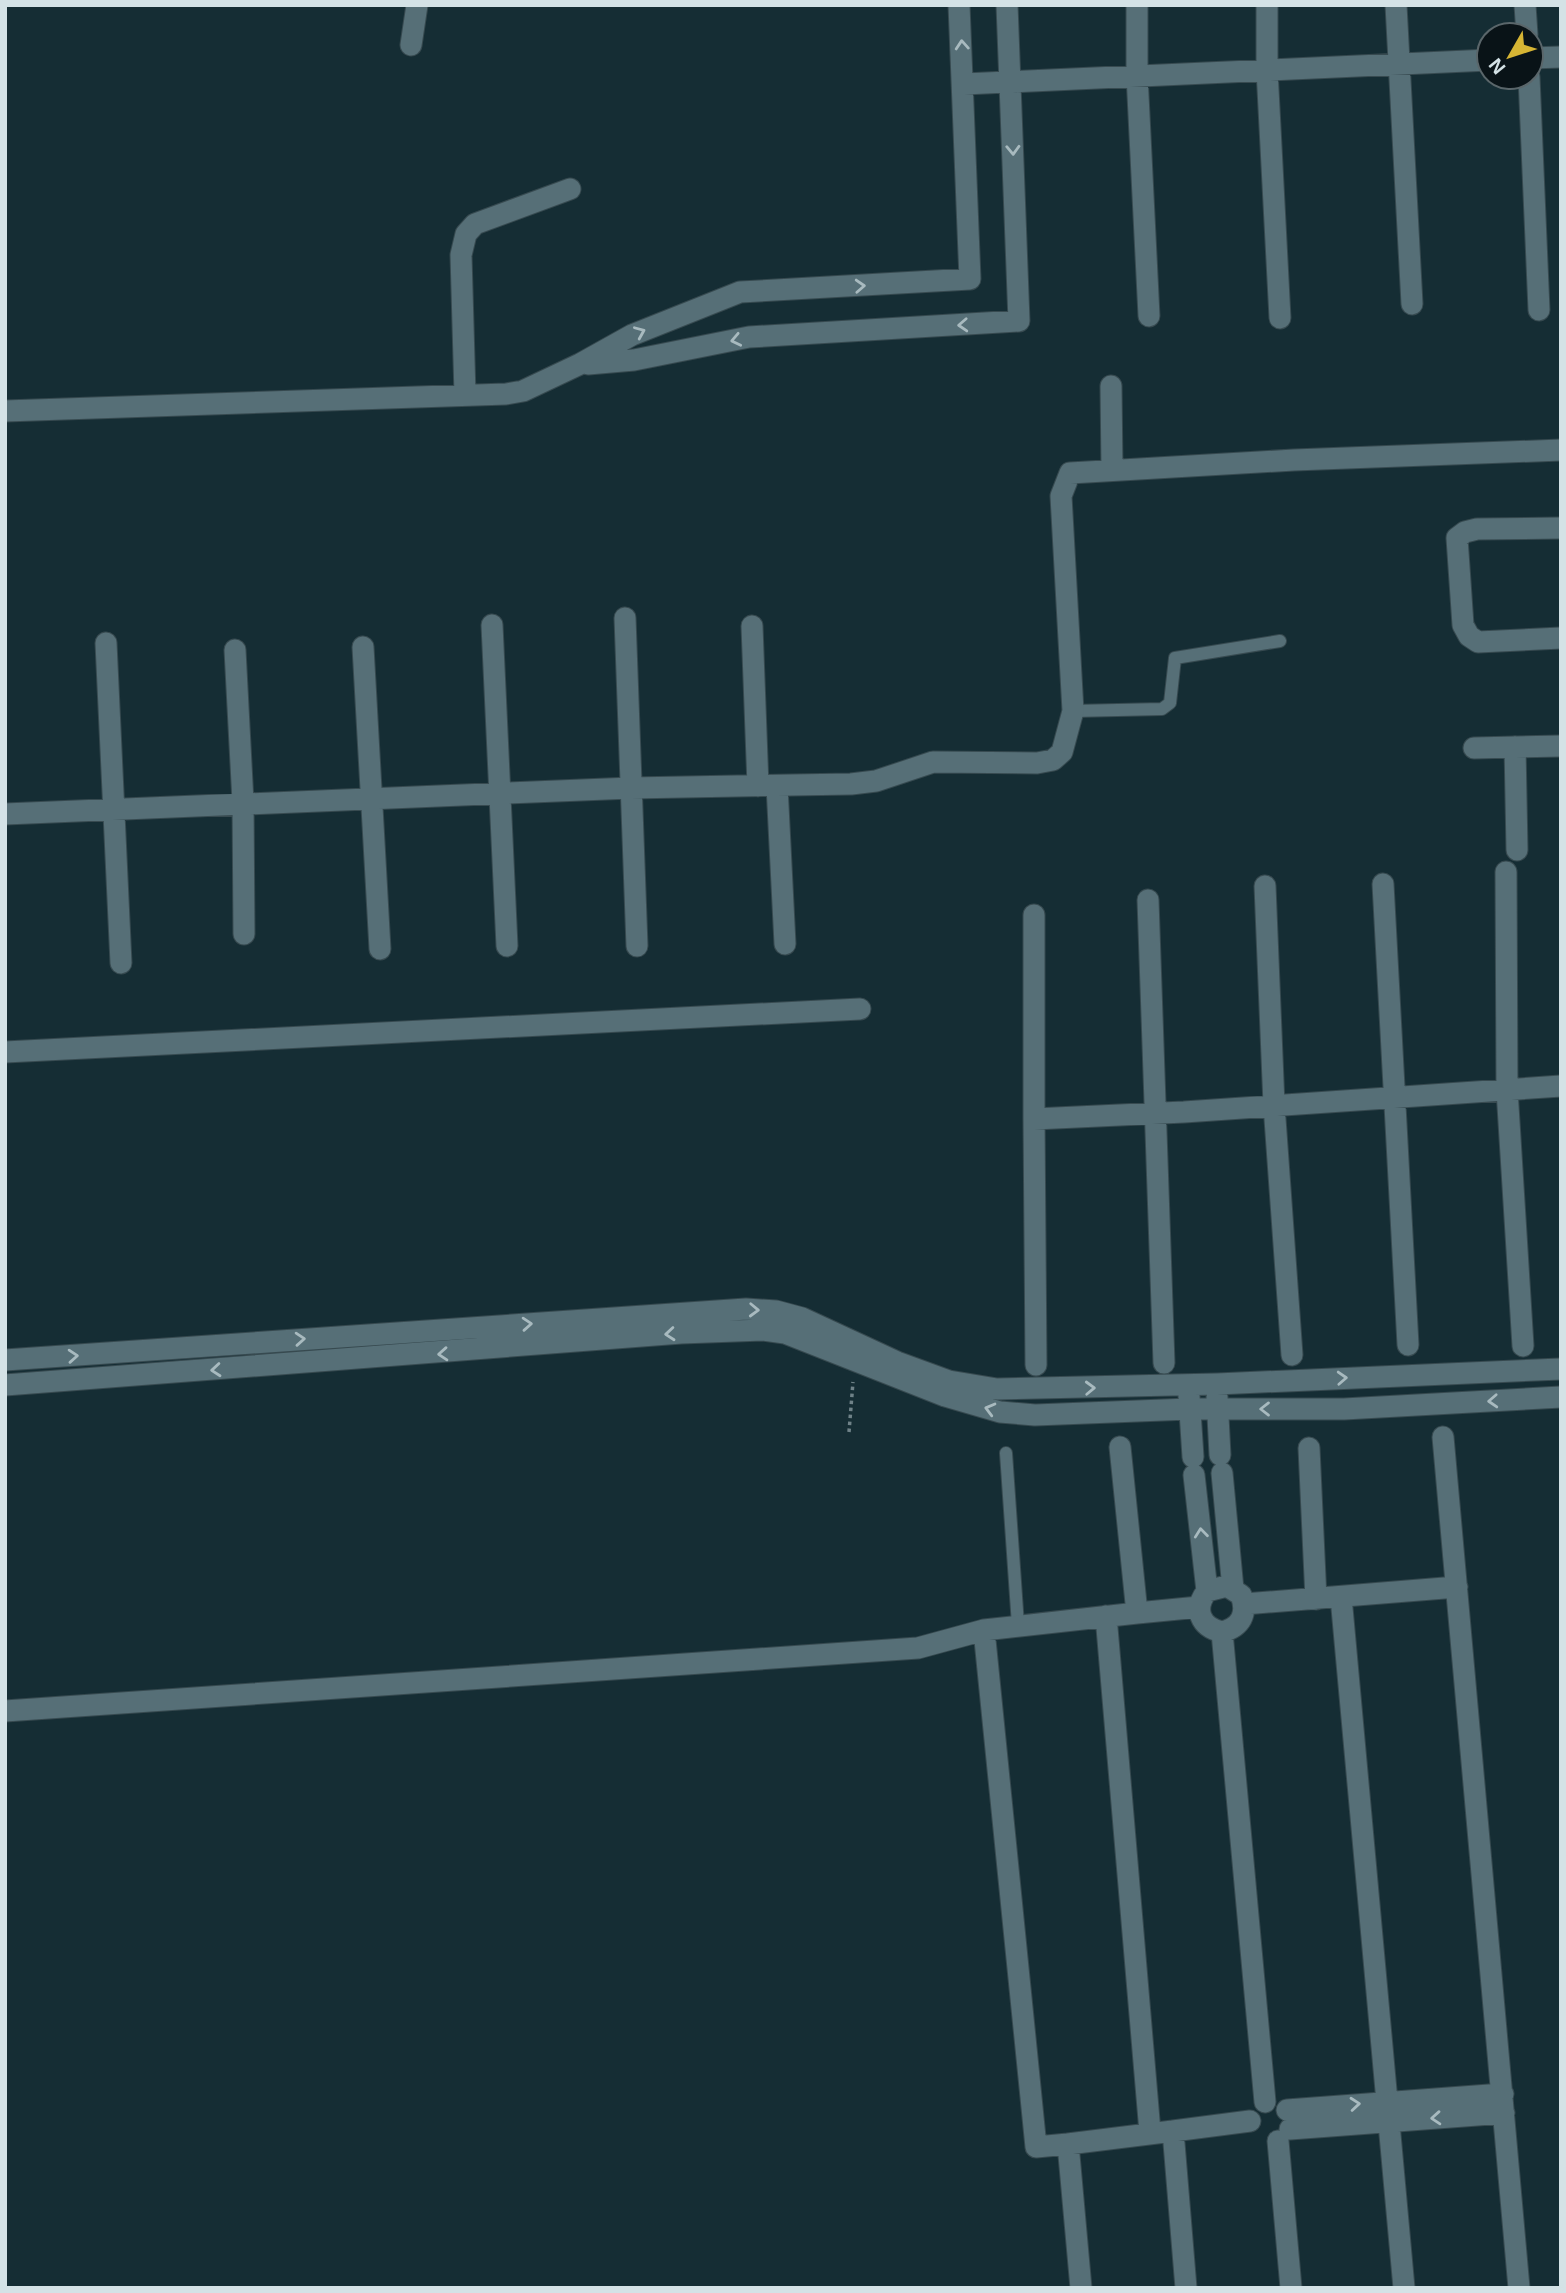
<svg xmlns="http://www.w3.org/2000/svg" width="1566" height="2293" viewBox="0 0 1566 2293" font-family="Helvetica,sans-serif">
  <rect width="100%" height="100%" fill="#152d34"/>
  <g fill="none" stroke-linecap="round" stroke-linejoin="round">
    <g stroke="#374a50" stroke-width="14">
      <path id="lane" d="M1073,711L1162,709L1170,703L1175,658L1280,641
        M1006,1453L1018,1625"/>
    </g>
    <g stroke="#374a50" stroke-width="23">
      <path id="street" d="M1137,5V75L1149,316
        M1267,5V70L1280,318
        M1396,5L1412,304
        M1525,5L1527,35
        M411,45L417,5
        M1531,58L1561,57
        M1529,77L1539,310
        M964,84L1489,60
        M588,364L634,360L749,337L1019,321L1007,5
        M1111,386L1112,469
        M465,395L461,255L466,234L475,224L570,189
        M5,411L506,394L523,391L580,364L632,335L740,292L970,279L959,5
        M1561,528L1477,529L1465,532L1457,538L1463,625L1469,636L1478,642L1561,638
        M625,618L637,946
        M492,625L507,946
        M752,626L758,786
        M106,643L121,963
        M363,647L380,949
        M235,650L243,802L244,934
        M1515,747L1517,850
        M1474,748L1561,746
        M777,786L785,944
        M5,814L631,788L851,784L876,781L933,762L1037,763L1053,760L1062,752L1073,711L1061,496L1070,473L1294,460L1561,450
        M1506,872L1507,1090L1523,1346
        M1383,884L1408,1345
        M1265,886L1274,1105L1292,1355
        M1148,900L1164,1363
        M5,1052L860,1009
        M1034,1119V915
        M5,1360L746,1309L776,1311L802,1318L897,1362L949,1381L997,1389L1217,1384L1561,1369
        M1036,1365L1034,1119L1184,1112L1561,1086
        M5,1385L681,1333L763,1330L785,1333L945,1396L1000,1412L1035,1415L1189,1409H1344L1561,1397
        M1189,1396L1193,1457
        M1217,1397L1220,1455
        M1443,1437L1519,2288
        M1120,1447L1137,1613L1199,1607
        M1309,1448L1316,1599
        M1222,1473L1233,1589
        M1194,1475L1207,1591C1193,1609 1200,1627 1222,1632C1241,1627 1248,1614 1241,1595L1227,1586L1207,1591
        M1341,1597L1404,2288
        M1244,1604L1457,1587
        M1106,1616L1150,2132
        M984,1630L1036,2147L1068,2144
        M1222,1632L1265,2102
        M5,1711L918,1648L984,1630L1137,1613
        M1287,2110L1503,2094
        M1290,2129L1504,2113
        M1278,2141L1291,2288
        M1081,2288L1068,2144L1173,2131
        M1186,2288L1173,2131L1250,2121"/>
    </g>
    <path stroke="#6f8288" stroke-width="3.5" stroke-dasharray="3.5 3.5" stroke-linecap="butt" d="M849,1432L853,1382"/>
    <use href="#lane" stroke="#566f77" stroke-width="12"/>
    <use href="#street" stroke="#566f77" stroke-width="21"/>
  </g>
  <defs><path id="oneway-chevron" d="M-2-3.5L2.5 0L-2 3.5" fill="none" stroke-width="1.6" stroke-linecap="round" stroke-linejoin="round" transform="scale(1.75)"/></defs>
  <g stroke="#a8babf">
    <use href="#oneway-chevron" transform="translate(962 45) rotate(-94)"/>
    <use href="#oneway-chevron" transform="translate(1013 150) rotate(88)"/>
    <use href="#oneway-chevron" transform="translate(860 286) rotate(-3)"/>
    <use href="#oneway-chevron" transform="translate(963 325) rotate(177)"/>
    <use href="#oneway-chevron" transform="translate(640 332) rotate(-23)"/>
    <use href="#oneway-chevron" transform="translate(736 340) rotate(168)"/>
    <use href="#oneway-chevron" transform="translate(754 1310) rotate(2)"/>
    <use href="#oneway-chevron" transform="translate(527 1324) rotate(-4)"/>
    <use href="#oneway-chevron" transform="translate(670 1334) rotate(175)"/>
    <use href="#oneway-chevron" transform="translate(300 1339) rotate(-4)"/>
    <use href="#oneway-chevron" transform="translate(443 1354) rotate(176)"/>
    <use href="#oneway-chevron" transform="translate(73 1356) rotate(-4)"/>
    <use href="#oneway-chevron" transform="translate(216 1370) rotate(175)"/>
    <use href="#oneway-chevron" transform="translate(1342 1378) rotate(-3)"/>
    <use href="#oneway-chevron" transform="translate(1090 1388) rotate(-2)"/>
    <use href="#oneway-chevron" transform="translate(1493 1401) rotate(177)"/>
    <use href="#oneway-chevron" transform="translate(990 1409) rotate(-165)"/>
    <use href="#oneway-chevron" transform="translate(1265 1409) rotate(180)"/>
    <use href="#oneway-chevron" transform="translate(1201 1533) rotate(-96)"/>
    <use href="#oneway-chevron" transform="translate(1355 2104) rotate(-5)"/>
    <use href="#oneway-chevron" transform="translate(1436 2118) rotate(176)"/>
  </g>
  <rect width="1566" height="2293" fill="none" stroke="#d4e2e6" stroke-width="14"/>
  <g transform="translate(1510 56) rotate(231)"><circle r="33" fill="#091317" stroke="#5a666a" stroke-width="2"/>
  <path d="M0-5L12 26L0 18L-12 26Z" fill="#d6b534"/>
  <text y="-10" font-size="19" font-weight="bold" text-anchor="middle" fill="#d4e2e6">N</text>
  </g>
</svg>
